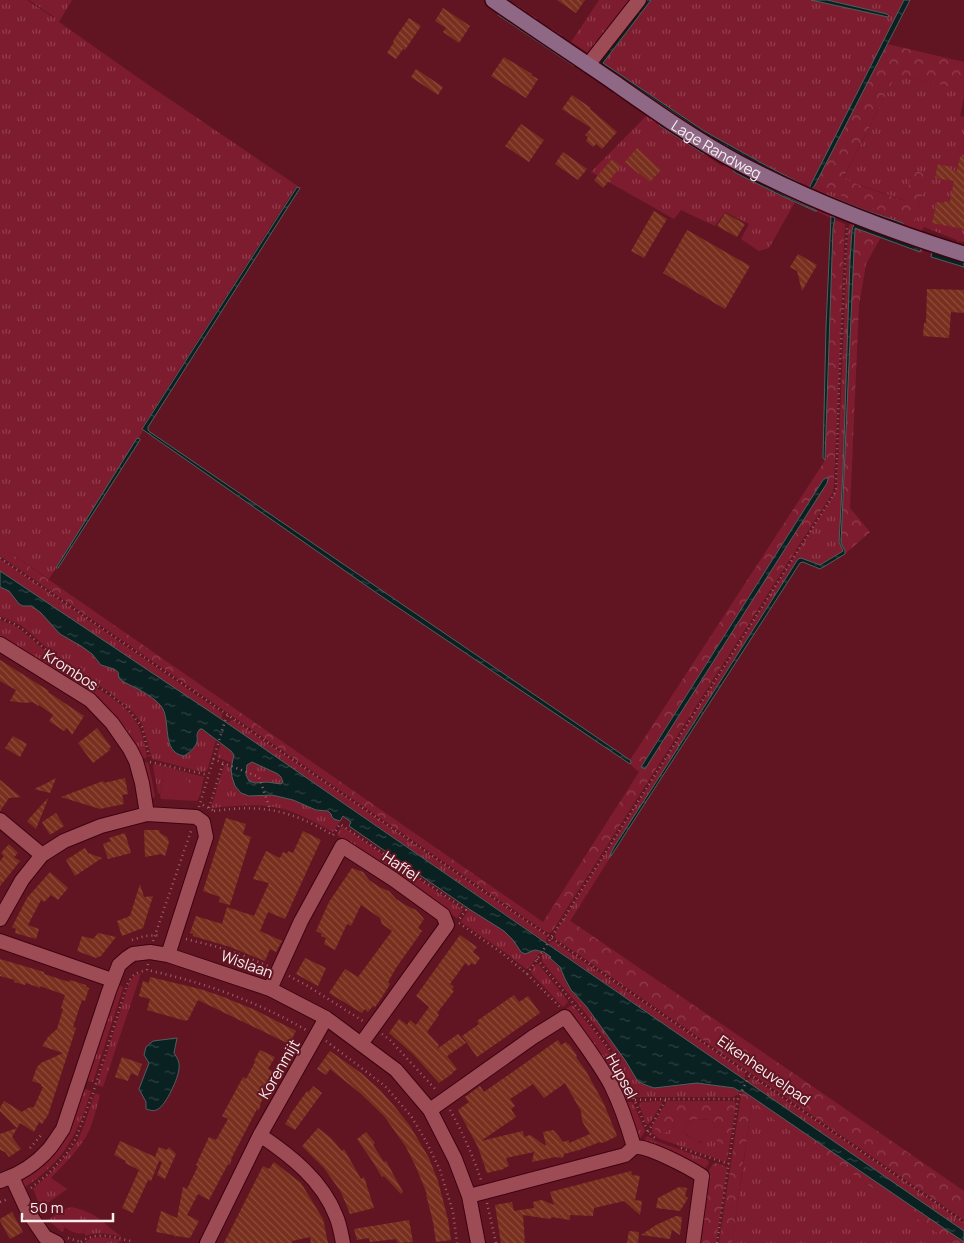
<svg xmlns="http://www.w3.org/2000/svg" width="964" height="1243" viewBox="0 0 964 1243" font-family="Manrope,sans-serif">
  <defs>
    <pattern id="grass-tufts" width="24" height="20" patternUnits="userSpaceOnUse" patternTransform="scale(1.25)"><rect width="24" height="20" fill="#7e1c2f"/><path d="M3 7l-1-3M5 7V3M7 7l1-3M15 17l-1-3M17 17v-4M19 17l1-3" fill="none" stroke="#913d4d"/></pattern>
    <pattern id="forest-crowns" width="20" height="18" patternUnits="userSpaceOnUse" patternTransform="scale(1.25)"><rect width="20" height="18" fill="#7e1c2f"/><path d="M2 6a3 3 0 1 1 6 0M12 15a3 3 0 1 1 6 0" fill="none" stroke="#913d4d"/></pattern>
    <pattern id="water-ripples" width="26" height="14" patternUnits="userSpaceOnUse" patternTransform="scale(1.25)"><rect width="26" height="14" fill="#0a2121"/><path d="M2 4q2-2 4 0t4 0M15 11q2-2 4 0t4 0" fill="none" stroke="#2e4242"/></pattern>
    <pattern id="building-back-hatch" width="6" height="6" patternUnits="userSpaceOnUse" patternTransform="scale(1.25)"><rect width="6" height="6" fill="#782f1d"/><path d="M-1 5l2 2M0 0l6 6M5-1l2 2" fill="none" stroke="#8c4d3e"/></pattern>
  </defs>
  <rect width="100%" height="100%" fill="#611523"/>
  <path fill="url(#grass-tufts)" fill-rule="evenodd" d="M0,0H27L54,18V17L29,0H72L59,22L150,86L299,187L295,188L143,426L142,429L143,431L49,579L0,546Z
    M500,0H510V2L515,5H517L526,11V12C530,15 533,15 537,18V20L562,35L560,37Z
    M599,0H629L588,53L571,42Z
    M642,0H647L600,61V63L708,136L753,161L795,183H800L767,166L704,131L603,63L651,0H811L888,17L887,14L827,0H904L810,188H814L815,185L915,223L926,173L912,171L906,201L843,179L896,75L964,90V97L960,116L964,117V242L959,241L958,243L964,245V248L959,247L957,243V240L924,227L921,232L917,234L832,203L721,147L598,64V57Z
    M618,91L709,154L708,157L722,166L731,164L835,214V218L831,216V218L816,211H817L735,169L734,172L795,202L769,248L759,251L741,239L749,224L725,212L715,226L681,210L674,219L591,172L647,115L631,103H630V104L612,93ZM662,124L704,152L703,154L660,126Z
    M853,221L924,246L922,253L920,252L921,249L919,248L857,225H854L852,229L843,471L839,542L843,551L820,565L798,559L611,853L610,856H611L570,921L575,924L562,943L556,939L555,934L557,930L835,493L837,486L848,231L849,226Z
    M0,559L222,713V720L0,571Z
    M0,587L9,591L20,605C24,606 28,605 31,606C45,612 51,627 62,636C68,639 74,641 80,645C89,650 92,656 99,663C107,671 116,663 119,678C132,686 157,695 163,709C170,723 163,752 184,756C189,753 195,748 196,742C198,735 195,735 200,729H202L216,740L207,771L202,772L152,759L143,726L139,719L130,709L108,691L69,667L21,625L0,616Z
    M0,620L13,625L21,630C37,643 51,658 68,670C91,688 125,699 139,727C143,736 145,747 147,756L146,758L139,759L77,686L0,637Z
    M233,720L366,811L547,936L546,942L227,723Z
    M221,742L231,750L234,755L232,763L217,757Z
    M145,762L148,763L149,766L155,796L154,798H149L142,763Z
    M252,762L278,774L281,777L283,782L281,784L267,782L255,783L249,781L246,775L247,765Z
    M155,764L165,766L160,794L158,793L153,766Z
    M226,765L231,768L232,777L238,790L245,795L254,796L272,795L293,800L316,810L328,811L337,820L340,821L333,832C316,823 298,812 279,808C256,803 234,806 211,808L224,766Z
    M178,770L204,777L200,795H199Z
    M342,826L463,910L457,918L337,835Z
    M469,909L504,931L513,940L521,952L525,954L535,950L540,952L530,967L526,969L506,953L461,922L462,920Z
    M553,941L745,1072V1080L549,944Z
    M544,952L551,957L550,959C563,968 562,978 571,990C575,996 582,1001 586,1006C601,1024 615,1043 627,1062C631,1069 635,1080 642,1084C657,1092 678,1085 694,1083C704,1083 731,1086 739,1091L737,1095L733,1097H636C627,1083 623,1066 614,1052C594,1019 565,992 542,961V955Z
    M537,964L539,965L567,1000L568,1002L563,1007L532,974L531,972L535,965Z
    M141,973L103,1087L97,1085L129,984C132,978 135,975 141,973Z
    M117,985L122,986L123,988L93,1082L88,1081L87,1077Z
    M570,1006H573C589,1025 606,1044 618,1067C623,1076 626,1087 630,1096V1098L621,1099L586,1038L565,1010Z
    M751,1078H753L964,1223V1231L747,1082Z
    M86,1089L91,1091C78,1133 64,1162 25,1187L22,1183L23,1179C41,1168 59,1149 69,1131C76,1119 79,1105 83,1091Z
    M95,1093L100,1095C97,1106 94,1118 90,1129C81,1148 65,1163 51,1178L67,1189L41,1208L33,1189L51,1173L67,1155L78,1140L86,1120Z
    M660,1101L662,1103L649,1124H646L639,1104L641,1102Z
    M628,1102H632L634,1105L645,1131L639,1140L623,1103Z
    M752,1104L952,1243H732Z
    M693,1119L683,1129L687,1136L701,1143L715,1128L712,1120L719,1121L715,1158L660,1139L652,1133V1126L661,1135L680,1123Z
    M647,1136L656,1141L708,1160L709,1163L704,1170L643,1143Z
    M71,1207C80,1209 90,1212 98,1218C106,1224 113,1231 122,1237C110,1234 97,1231 86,1236L84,1233L85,1230L62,1224L65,1227L62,1232L48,1220L61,1211Z
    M101,1237L122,1240L118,1243H84L91,1238Z"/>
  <path fill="url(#forest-crowns)" fill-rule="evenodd" d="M887,44L964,62V90L896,75L843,178L864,187L905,201L912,171L926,173L915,223L864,205L815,185Z
    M834,220L845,224L834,486L833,492L553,930L550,933L546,932L0,556V546L543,922L639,772L630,764L631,762L630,760L824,462V460H825L831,278ZM823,480L827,483L644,769L641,766Z
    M855,228L881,237L866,264L859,305L850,508L870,532L845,554V552L841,543L854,231Z
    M575,924L799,1077L964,1191V1220L562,943Z
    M743,1091L964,1242V1243H952L752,1104L742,1170L732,1243H719L741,1096Z
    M667,1101H734L736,1104L727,1160L725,1162L715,1158L719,1121C690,1117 685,1119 661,1135L652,1126Z
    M716,1163L727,1167L716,1243H696L708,1172L713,1164Z"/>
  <path fill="#7e1c2f" d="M165,766L178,770L200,795L197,801L161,799L160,796Z
    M693,1119L712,1120L715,1128L714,1137C703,1146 689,1141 683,1129Z
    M70,1214C79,1216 85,1223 84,1233C76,1235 67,1230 62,1224C62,1218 65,1217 70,1214Z"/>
  <path fill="url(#water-ripples)" stroke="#515f5f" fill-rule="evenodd" d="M647,0H651L603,63L704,131L767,166L800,183L801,185L753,161L708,136L600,63V61Z
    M811,0H827L887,14L889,16L888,17Z
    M904,0H910L815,185L812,189L810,188V186Z
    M500,14L574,64V66L498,15Z
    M661,124L704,152V154L660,126L659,125Z
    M733,169H735L778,192L817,211H815L782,196L734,172Z
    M297,187L300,188L148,427V430L150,432L630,760L631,762L630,764L381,596L142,429Z
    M817,191L867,211L903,223V224L901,225L865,212L817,193Z
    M831,216L835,218L833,228L825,460L823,458L826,327Z
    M854,224L921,249L920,252L855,228L841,543L845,551V554L820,569L803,562L800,563L611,856H610L611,853L614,847L669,762L798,559L801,558L820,565L843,551L839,542L843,471L850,260L852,230Z
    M932,252L964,262V267L931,257Z
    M137,438L140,439V440L58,568H56Z
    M826,478H828V479L827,483L645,769L641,767L823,480Z
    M0,571L227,723L964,1231V1242L743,1091H739L734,1088L697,1083L654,1088L643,1084L637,1080L625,1060L586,1006L571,990L565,979L560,967L550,958L551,957L544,952L535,950L525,954L521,952L513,940L504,931L469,909L349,826L351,822L343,816L340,821L334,819L332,817L331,814L328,811L316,810L293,800L272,795L249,796L241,793L235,786L232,777L231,768L234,755L231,751L202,729H200C195,735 198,736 197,742C195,748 189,753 184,756C160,752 172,720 161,706C151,694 135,688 122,681L119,678L118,672L114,669L101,665L92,654L81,646L60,634L41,613L32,606H23L19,604L9,591L0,587ZM252,762L278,774L281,777L283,782L281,784L267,782L255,783L249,781L246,775L247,765Z
    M177,1038L174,1053C177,1058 180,1062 179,1068C179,1077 166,1105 158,1109C154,1112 150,1110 146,1109V1102L139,1089L149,1063L144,1055L146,1047L153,1041Z"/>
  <path fill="url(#building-back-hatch)" fill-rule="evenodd" d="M557,0H585L576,13Z
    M443,8L470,26L459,43L443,32L446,28L435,21Z
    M409,18L421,26L405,50L403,49L396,59L387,53L394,42L393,41Z
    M504,57L532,74L531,75L538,79L526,98L491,76Z
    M416,69L443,87L438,95L411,77Z
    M572,95L591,108L590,109L617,132L602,149L596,144L593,147L586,141L588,137L585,135L591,128L562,109Z
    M521,124L544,140L529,162L505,146Z
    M637,148L661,170L650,182L639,173V174L625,162Z
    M563,152L587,169L578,180L555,164Z
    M960,157H964V229L932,223L937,202L944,203L945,201L950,202L954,181L935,178L938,164L950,167V169L957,171Z
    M612,159L621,166L603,188L594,180Z
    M654,211L667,219L644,258L631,251Z
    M725,213L745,224L737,237L717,226Z
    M687,230L750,266L725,309L663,273Z
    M798,254L817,265L802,291L797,271L790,267Z
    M927,289L964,290V313L951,312L949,338L923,336L924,323H926Z
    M0,660L49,691L48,692L84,716L72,735L67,728L64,731L49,721L53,715L39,705V706L32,702L25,703L10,701L16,690L0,681Z
    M97,728L111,747L109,748L110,750L93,763L78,743Z
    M13,736L27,744L20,757L5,748Z
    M56,778L50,793L34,789L45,784Z
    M125,778L128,794L122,795L124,804L100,809L61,797L103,781L104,783Z
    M0,780L21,797L9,798L0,811Z
    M47,799H48L36,829L27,821Z
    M56,813L64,826L50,835L42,822Z
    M226,818L246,824L243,834L251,837L230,905L219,902L220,897L203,891Z
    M144,830H159L160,833L167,837L169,842L165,856L161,854L145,857Z
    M303,831L321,840L285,919L268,912L260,931L282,941L276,952L270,949L265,961L230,947L193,936V934L190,933L196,916L222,924L227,907L254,916L269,883L253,879L266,851L280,858L283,852L287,854L288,851L293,853Z
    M125,833L131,853L108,859L103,844L111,841L109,838Z
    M9,844L18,853L14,857L20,861L0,886V861L4,856L1,853Z
    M85,848L88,853L102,858L75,876L66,860Z
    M352,868L363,872L369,880L379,887L389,891L396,899L407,906L416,910L424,919L418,928L422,931L396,968L388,982L390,984L382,997L375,1007L373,1006L368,1012L365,1009L362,1013L329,993L345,969L358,977L392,931L382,924L380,918L361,905L351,926L347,924L335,950L324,944L326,938L321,936L322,934L316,931L329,902Z
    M50,872L68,888L58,900L51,895L44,902L41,900L28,925L39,929L36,939L15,933L16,929L12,927L27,898Z
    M140,884L144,897L153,896L143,928L122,936L117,921L130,916Z
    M98,933L116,937L101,956L96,958L77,951L82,936L93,939Z
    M460,935L477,947L473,952L480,958L475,965L471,963L469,966L465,963L458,973L450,984L454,987L452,989L454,991L437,1013L439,1015L427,1032L439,1045L437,1049L458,1034L466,1043L447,1056L457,1069L453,1072V1073L439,1083L413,1054L389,1033L399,1019L407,1025L410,1020L416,1025L429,1007L416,996Z
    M305,958L326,968L318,986L296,974Z
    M0,959L44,972V974L69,982L70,980L86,985V987L89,988L85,1001L82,1000L73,1027L76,1028L48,1115L42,1124L39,1122L34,1132L20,1123L12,1137L21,1149L9,1157L5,1152L0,1150V1134L17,1128L0,1111V1108L4,1101L22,1112L28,1108L34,1107L43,1087L41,1086V1084L32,1081L37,1067L41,1063L63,1053L42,1046L48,1037L57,1029L63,1009L61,1008L65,995L40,986V988L26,983L25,985L14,982L15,980L0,976Z
    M150,977L200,989L221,996L255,1010L296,1031L289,1044L198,1000L188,1020H187L186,1021L147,1010L150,999L139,996L143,981L149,983Z
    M514,995L519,1002L528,996L540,1013L477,1057L462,1036L479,1024L477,1021Z
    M558,1040L561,1045L566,1042L568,1045L569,1044L577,1056L576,1057L586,1071L604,1104L617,1136L605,1142L600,1143V1142L579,1150L564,1154L563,1158L555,1157L532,1162L534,1152L506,1158L509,1166L504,1168V1169L487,1173L478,1147L458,1110L469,1102L465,1097L480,1086L484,1092ZM565,1083L581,1111L582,1121L590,1134L569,1143V1140L563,1142L557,1134L553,1130L543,1132L546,1146L530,1135L524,1137L523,1131L481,1141L516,1117L511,1109L515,1106L510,1099L533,1084L544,1098Z
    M260,1050L275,1057L268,1069L277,1073L261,1102L259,1110L257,1109L232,1157L230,1165L228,1164L209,1200L198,1194L187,1215L199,1221L190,1238L176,1236V1237L173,1235L156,1232L161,1211L177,1218L183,1187L187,1189L198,1166L196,1165L209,1137L216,1140L228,1119L222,1116L243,1077L246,1079L255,1062L254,1061Z
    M330,1051L361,1073L380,1090L395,1107L410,1126L429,1158L438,1181L448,1220L451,1240L436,1242L433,1222L426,1194H427L415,1165L406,1147L384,1116L360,1093L330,1069L326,1075L317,1069Z
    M122,1057L142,1064L138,1076L131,1073L128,1081L115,1077Z
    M313,1086L322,1093L295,1130L285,1124L292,1112L307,1091L309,1092Z
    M318,1128L331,1138L342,1151L344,1149L361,1179L364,1177L374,1208L350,1214L341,1192L324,1168L302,1146Z
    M366,1132L375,1143L373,1145L384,1162L386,1161L403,1192L401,1194L384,1176L382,1177L371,1159L357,1139Z
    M120,1141L155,1157L159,1147L167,1150L169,1147L176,1154L165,1179L157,1175L162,1162L159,1161L151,1181L148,1180L133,1213L122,1208L139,1170L125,1163L126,1161L114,1155Z
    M274,1162L301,1183L323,1219L328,1243H311L310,1237L292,1241V1243H224L263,1166L269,1169Z
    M631,1171L632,1175L640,1176L635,1200L642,1201L640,1215L624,1201L594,1208L593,1216L570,1215V1220L552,1217L550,1219L523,1215L525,1243H501L495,1205L512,1202L514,1211L534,1208L533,1202L542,1200L554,1205L550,1192Z
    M679,1187L687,1188L685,1196L688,1198L680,1211L656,1208L658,1198Z
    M12,1212L23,1232L10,1239L0,1221V1219Z
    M676,1216L682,1217L680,1235L672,1230L670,1239L641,1235L656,1225Z
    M409,1220L413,1242L398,1243L396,1239L370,1242L369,1238L357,1240L354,1229Z
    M629,1231L639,1232L638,1243H627Z"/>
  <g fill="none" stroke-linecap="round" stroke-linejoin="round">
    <g stroke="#3c0310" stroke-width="16">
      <path id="street" d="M588,65L639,0
        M0,644L90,700L112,723L130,749L136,761L142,783L147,814
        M0,820L42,855
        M0,919L22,880L42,855L64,841L101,826L147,814L196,817L203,822L206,837L168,955
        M0,941L112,980
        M270,989L301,921L342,846L393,879L443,915L447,925L361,1044
        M430,1110L533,1037L565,1017C581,1039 598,1061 611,1085C621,1105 628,1126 634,1147
        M260,1135C291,1156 322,1180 336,1216C340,1225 341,1234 343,1243
        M634,1147C647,1145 690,1168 702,1176L693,1243
        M12,1177L28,1212L45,1237L57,1243
        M0,1181C18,1175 36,1164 49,1149C54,1143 58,1136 63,1129L109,991L119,965L127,958L133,954L150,952L168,955L270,989L326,1018L396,1070L430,1110L455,1159L469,1196L478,1243
        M469,1196L625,1155L634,1147
        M207,1243L260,1135L326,1018"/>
    </g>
    <g stroke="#3c0310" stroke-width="18">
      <g id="secondary">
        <path id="s1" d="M493,0C533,28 574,55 615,83C655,111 696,140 739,163C811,201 887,230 964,254"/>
      </g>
    </g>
    <path stroke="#98646d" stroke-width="2.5" stroke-dasharray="1 4" stroke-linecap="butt" d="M0,558L964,1222
      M0,618L14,624L22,629L66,667L106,692L126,707L142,727L149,756
      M213,759L259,777L270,809
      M150,762L208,775
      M203,805L209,808L214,811
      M199,807L225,721L228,715
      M209,808L223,763
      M214,811C263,804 290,810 333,835
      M333,835L340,824L466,910L458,921
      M459,923L502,953L527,974L560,1007
      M186,939L214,946L242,955L268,966
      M132,940L145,936L161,935
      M153,941L191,831
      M537,959L588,1021L612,1053L619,1064L648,1132L655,1138
      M148,964L147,970C203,982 256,1001 306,1030
      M527,974L542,952L834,494L836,489L839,385L847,226
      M289,976L306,985L363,1021
      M382,1034L390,1040L437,1091
      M326,1041L385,1086L411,1116L426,1141L440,1170L453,1212L457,1243
      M635,1100L666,1099
      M450,1110C463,1133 473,1156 481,1180
      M648,1132L666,1099H738
      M30,1148L43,1133
      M681,1148L729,1164
      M31,1188L48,1174L67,1153L76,1138L93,1093L127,985C133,974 135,973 147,970
      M0,1202L8,1199
      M487,1203L496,1243
      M68,1238L81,1242L80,1243
      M81,1242C96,1231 113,1237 131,1241L132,1243
      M717,1243L738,1099L750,1074"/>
    <use href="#street" stroke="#9d4c55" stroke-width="14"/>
    <use href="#secondary" stroke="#8e6885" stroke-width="15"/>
  </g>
  <g text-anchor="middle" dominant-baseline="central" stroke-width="4" stroke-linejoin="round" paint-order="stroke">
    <g font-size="15" fill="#f8efef" stroke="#611523">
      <text stroke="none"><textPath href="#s1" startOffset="269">Lage Randweg</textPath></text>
      <text transform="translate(71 670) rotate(33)">Krombos</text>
      <text transform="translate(401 866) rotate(34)">Haffel</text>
      <text transform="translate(247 964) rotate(20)">Wislaan</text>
      <text transform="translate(279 1069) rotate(-60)">Korenmijt</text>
      <text transform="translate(764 1070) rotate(35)">Eikenheuvelpad</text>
      <text transform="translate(622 1076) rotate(62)">Hupsel</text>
    </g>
  </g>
  <path d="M22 1213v8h91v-8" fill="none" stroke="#f8efef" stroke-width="2.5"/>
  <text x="30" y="1213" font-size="15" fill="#f8efef" stroke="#611523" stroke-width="4" paint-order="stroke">50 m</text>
</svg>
